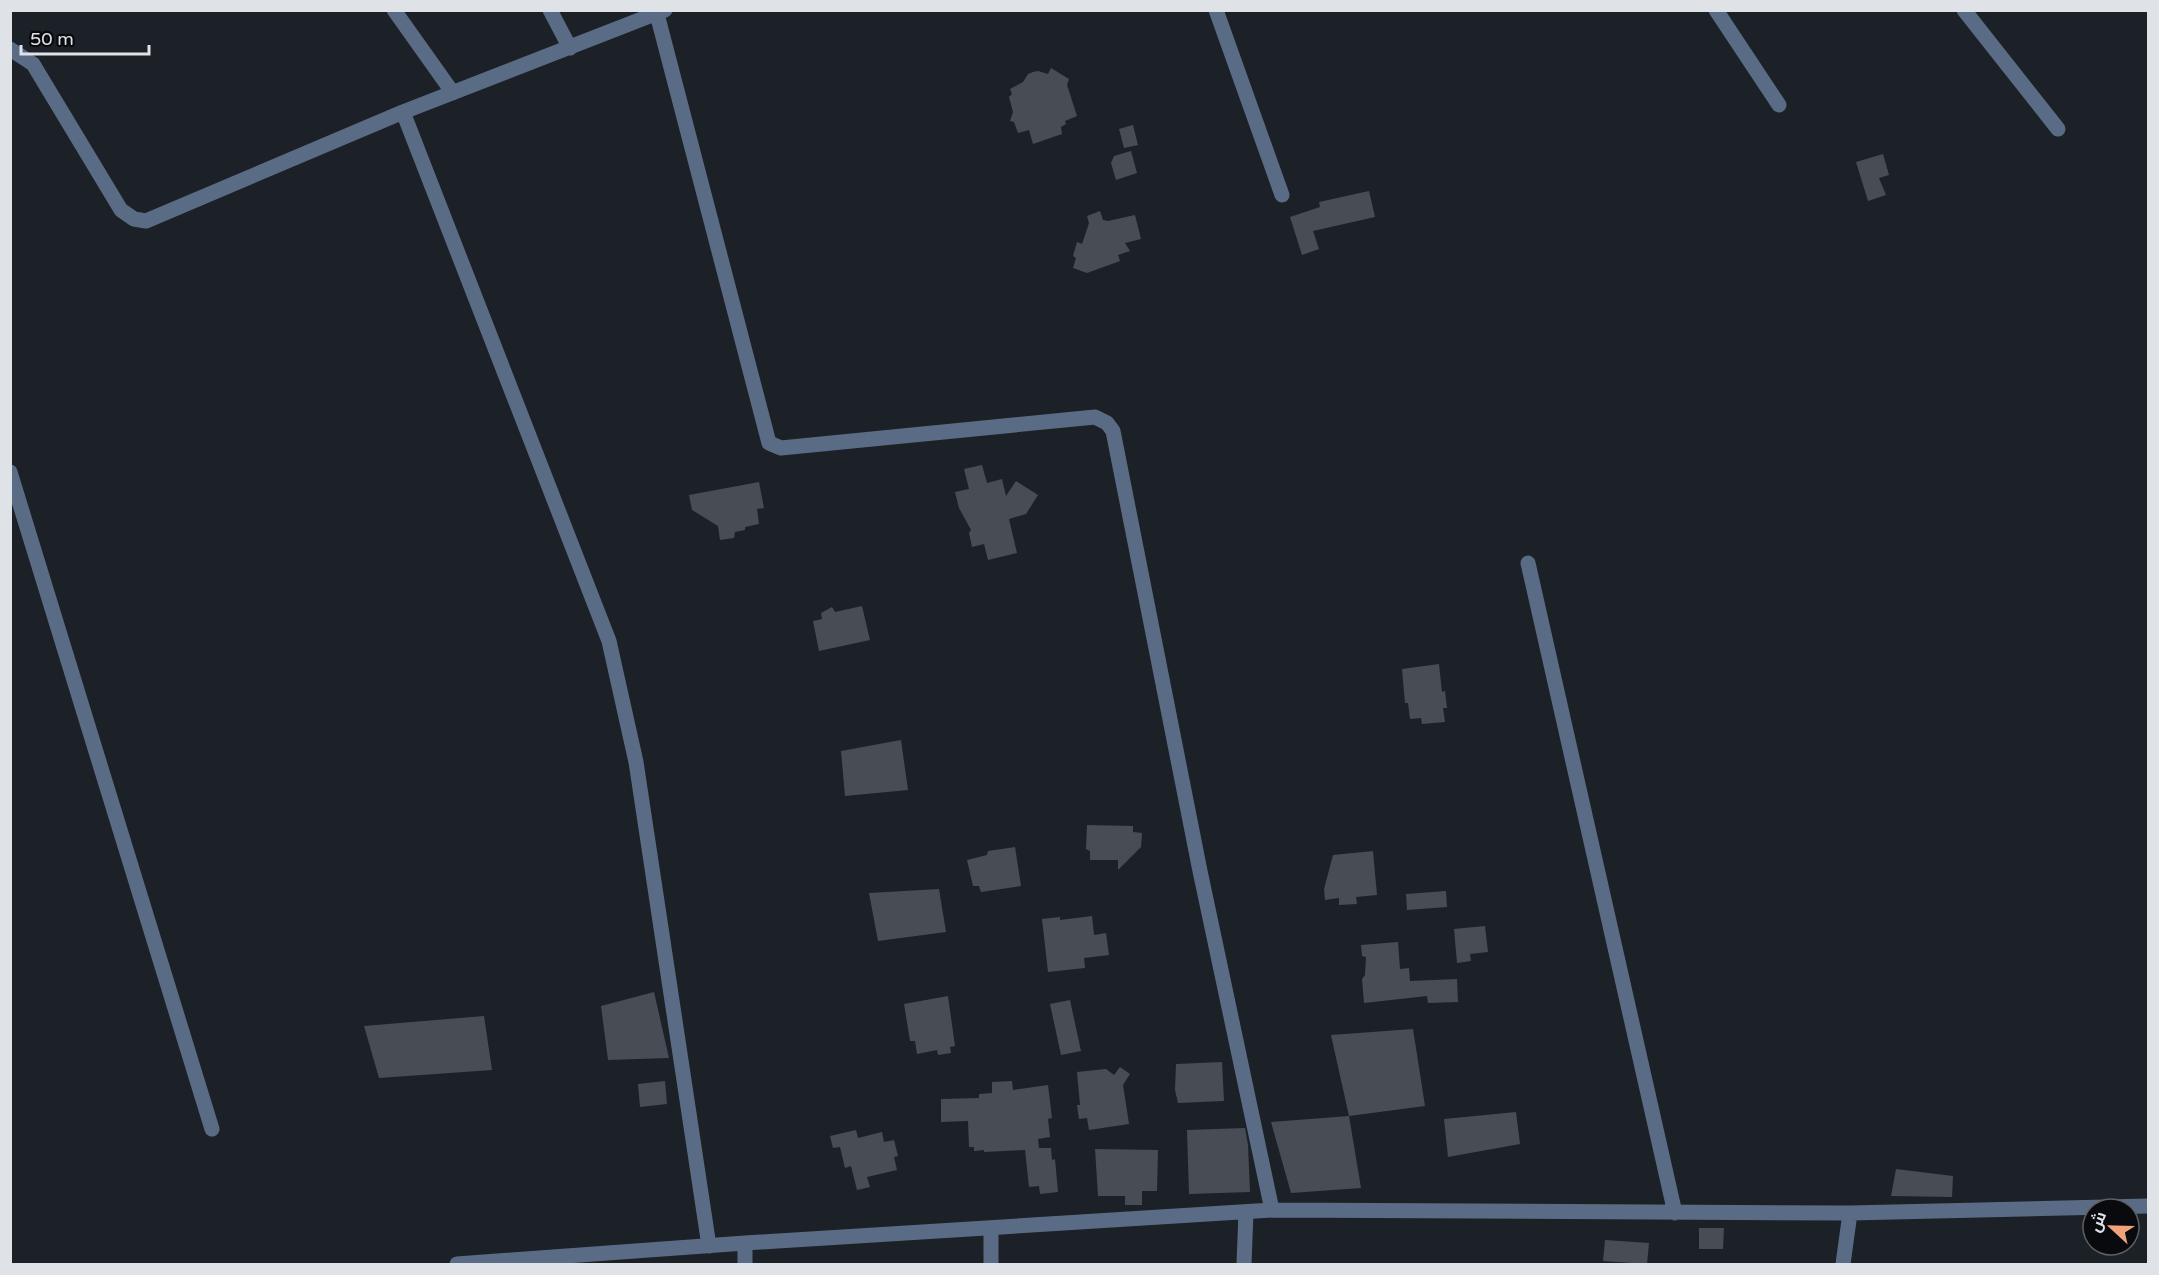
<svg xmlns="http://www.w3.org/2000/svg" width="2159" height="1275" viewBox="0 0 2159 1275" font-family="'Varela Round',Cairo,sans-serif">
  <rect width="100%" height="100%" fill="#1c2127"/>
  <path fill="#484d55" d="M1051,68L1069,79L1067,85L1077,116L1065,121L1066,124L1061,127L1062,134L1033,144L1029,130L1018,133L1014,122L1010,121L1013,112L1009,97L1012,94L1010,89L1023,82L1028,74L1033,72L1038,71L1048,74Z
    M1133,125L1138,145L1124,148L1119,129Z
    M1131,151L1137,173L1116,180L1111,163L1114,156Z
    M1883,154L1889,175L1879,178L1886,195L1868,201L1856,162Z
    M1369,191L1375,217L1313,231L1319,249L1302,255L1290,217L1320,207L1319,202Z
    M1100,211L1103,220L1108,221L1135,215L1141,239L1125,243L1130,251L1118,255L1120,261L1087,273L1073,268L1076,258L1073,256L1077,242L1082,244L1089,223L1087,216Z
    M982,465L987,483L1002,479L1006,496L1016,481L1038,495L1026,514L1009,519L1017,553L988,560L984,544L972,547L969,533L971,530L959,508L955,492L969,489L964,469Z
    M759,482L764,508L757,509L759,524L745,527V530L735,532L734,538L720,540L718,526L692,510L689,495Z
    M862,606L870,640L819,651L813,621L822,619L821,613L832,607L835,612Z
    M1439,664L1442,692L1445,691L1447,708H1443L1445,722L1422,724L1421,718L1410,719L1408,703H1405L1402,669Z
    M901,740L908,790L845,796L841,751Z
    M1087,825L1133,826V832L1142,833L1141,847L1118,870V860H1090V851L1086,849Z
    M1015,847L1021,886L981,892L979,886H973L967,860L987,855L988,851Z
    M1373,851L1377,895L1356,897L1357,904L1339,905V898L1325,900L1324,889L1333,855Z
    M939,889L946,932L878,941L869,893Z
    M1446,891L1447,907L1407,910L1406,894Z
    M1092,916L1094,935L1106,933L1109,955L1084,958L1085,968L1048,972L1042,919L1060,917V920Z
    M1485,926L1488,952L1470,954L1471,961L1457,963L1454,929Z
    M1398,942L1400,969L1409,968L1410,981L1457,979L1458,1002L1428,1003L1427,996L1364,1003L1362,979L1365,975L1366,957L1362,956L1361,945Z
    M654,992L669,1058L608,1060L601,1006Z
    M948,996L955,1046L950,1047L951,1053L938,1055L937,1050L917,1054L915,1041H910L904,1004Z
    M1070,1000L1081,1051L1061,1055L1050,1004Z
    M484,1016L492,1070L379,1078L364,1026Z
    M1413,1029L1425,1106L1349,1116L1331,1035Z
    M1222,1062L1224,1101L1178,1103L1175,1090L1176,1064Z
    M1120,1067L1130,1074L1123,1085L1129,1124L1089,1130L1087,1118L1079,1119L1077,1105H1080L1077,1072L1106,1069L1114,1075Z
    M665,1081L667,1104L640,1107L638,1084Z
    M1012,1081L1013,1090L1048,1085L1052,1118L1048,1119L1050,1137L1038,1139L1039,1148H1051L1052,1160L1055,1159L1058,1192L1040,1194L1039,1186L1029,1187L1025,1150L984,1152V1150L974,1151V1147H969L968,1121L941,1122V1099L979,1098V1094L992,1093V1082Z
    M1516,1112L1520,1144L1448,1157L1444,1119Z
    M1349,1116L1361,1188L1291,1193L1271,1122Z
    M1245,1128L1248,1145L1250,1192L1189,1194L1187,1130Z
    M856,1130L858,1138L882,1132L884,1142L894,1140L898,1156L894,1157L897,1170L867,1177L870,1187L857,1190L851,1166L845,1168L840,1147L833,1148L830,1136Z
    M1095,1149L1158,1150L1157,1191H1142V1205H1125V1196H1098Z
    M1896,1169L1953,1176L1952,1197L1891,1196Z
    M1699,1228H1724L1723,1249H1699Z
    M1605,1240L1649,1243L1647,1264L1603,1261Z"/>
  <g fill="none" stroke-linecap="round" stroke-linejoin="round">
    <path stroke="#5a6c85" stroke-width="15" d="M394,10L453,93
      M550,10L570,48
      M1216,10L1282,195
      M1716,10L1779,105
      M1964,10L2058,129
      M657,14L769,443L781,448L1095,417L1107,423L1113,431L1200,871L1272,1210
      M10,49L33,64L121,210L134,219L146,221L403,112L665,10
      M403,112L609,641L636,762L709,1246
      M10,472L212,1129
      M1528,563L1675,1213
      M745,1243V1264
      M457,1264L745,1243L1272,1210L1850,1213L2148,1206
      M991,1264V1228
      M1244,1264L1246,1212
      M1843,1264L1850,1213"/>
  </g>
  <rect width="2159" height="1275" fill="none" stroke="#dfe2e7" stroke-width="24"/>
  <g transform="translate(2111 1227) rotate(292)"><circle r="28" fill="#080a0d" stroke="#5e6064" stroke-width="1.5"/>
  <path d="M0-4.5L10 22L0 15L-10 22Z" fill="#f1a27b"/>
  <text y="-9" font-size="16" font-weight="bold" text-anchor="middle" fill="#dfe2e7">ش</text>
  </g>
  <path d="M21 45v9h128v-9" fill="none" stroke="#dfe2e7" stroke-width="3"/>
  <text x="30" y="45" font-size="18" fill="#dfe2e7" stroke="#080a0d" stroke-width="4.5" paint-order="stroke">50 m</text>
</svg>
